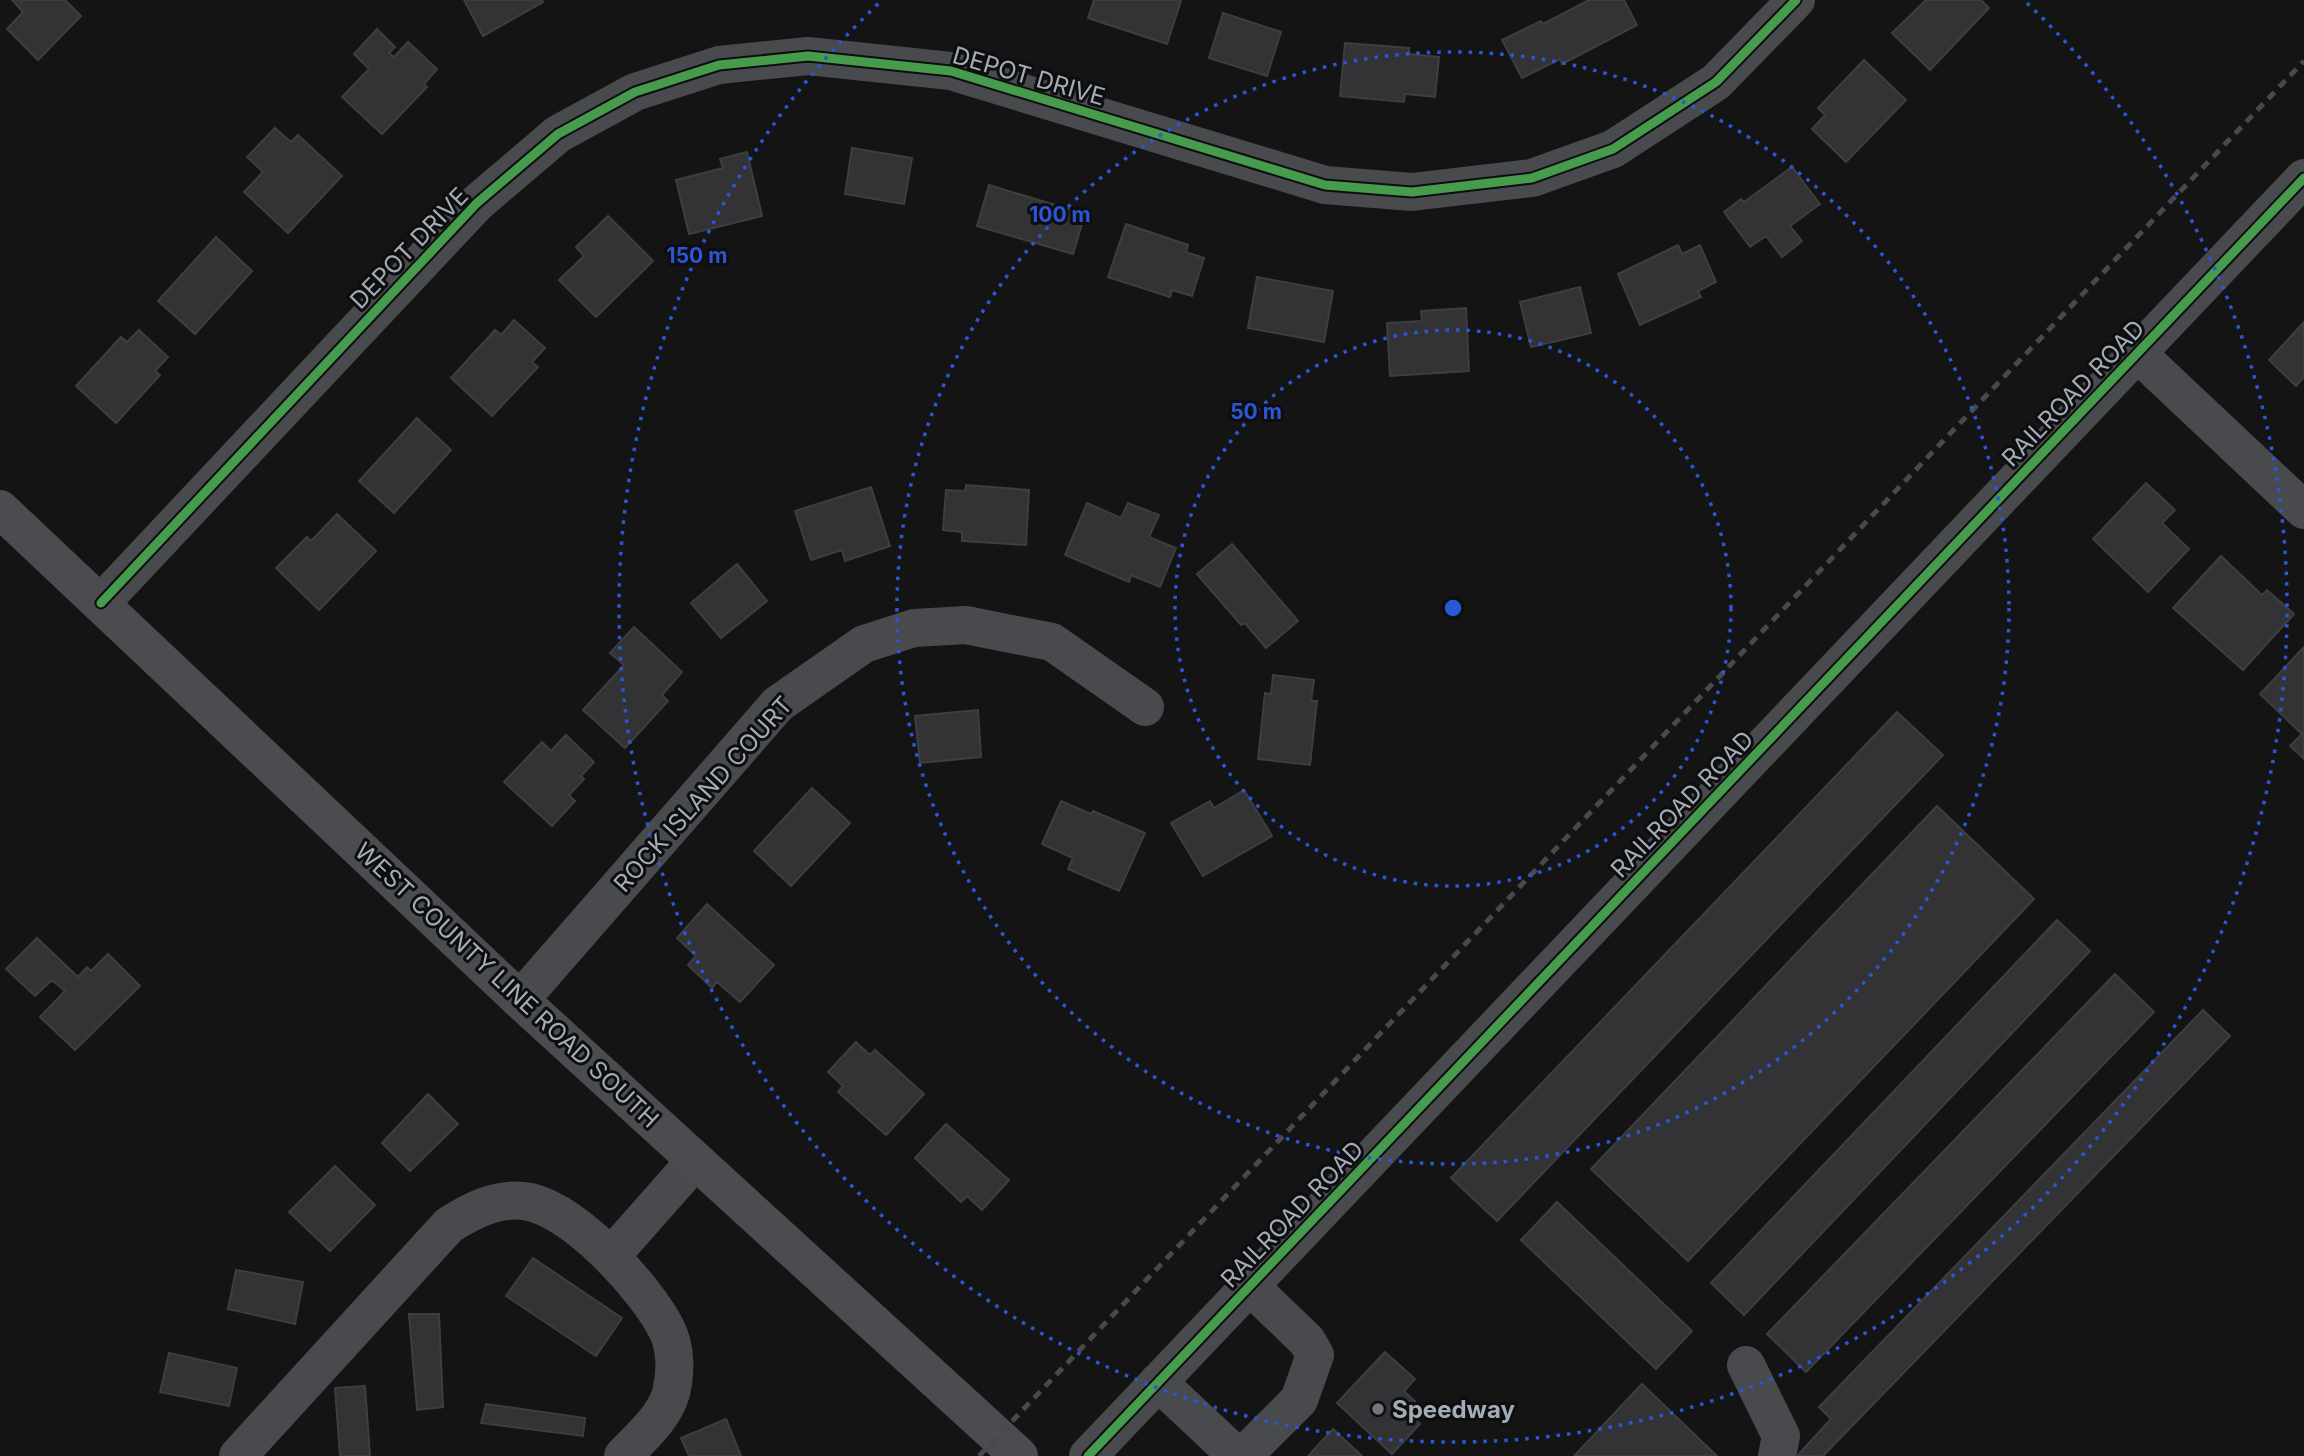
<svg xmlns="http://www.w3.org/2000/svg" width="2304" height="1456" viewBox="0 0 2304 1456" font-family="Inter,sans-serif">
  <rect width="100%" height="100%" fill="#141414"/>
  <path fill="#333335" stroke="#3c3e41" stroke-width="2" d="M12,0H65L81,16L38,60L7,29L23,12Z
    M464,0H542L543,2L483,36Z
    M1094,0H1177L1181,1L1167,44L1088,18Z
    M1589,0H1624L1637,25L1562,64L1560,59L1522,78L1502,40L1541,21L1543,24Z
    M1926,0H1981L1989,8L1930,70L1892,33Z
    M1223,13L1281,32L1267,76L1209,58Z
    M377,29L395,47L389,53L394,57L408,42L437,69L424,84L427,87L382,134L342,97L369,69L354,54Z
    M1345,43L1409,48V54L1439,57L1435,97L1405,94L1404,102L1340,96Z
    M1864,60L1906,100L1846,162L1812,129L1825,115L1818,108Z
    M275,128L291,142L298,135L342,176L288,233L244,192L263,172L247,157Z
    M852,148L912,158L904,204L845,194Z
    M747,152L762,216L689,234L676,180L723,168L720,159Z
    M1792,167L1820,204L1790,226L1802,241L1782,257L1766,236L1750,247L1724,212L1741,199L1744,202Z
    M989,185L1085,214L1073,254L977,226Z
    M608,216L653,261L596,317L559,280L584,256L576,247Z
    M1126,224L1188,245L1186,252L1204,258L1192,296L1172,290L1170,297L1108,277Z
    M216,237L252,271L195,334L158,301Z
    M1678,245L1682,254L1700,245L1716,282L1698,291L1701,297L1640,325L1618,274Z
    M1257,277L1333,291L1324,342L1248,328Z
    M1580,287L1591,333L1531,347L1520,302Z
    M1466,308L1469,371L1390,376L1387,323L1422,321L1421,311Z
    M514,320L545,348L532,362L538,367L492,416L451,378L495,330L501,335Z
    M2304,322V377L2296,386L2269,360Z
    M139,330L168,357L155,371L160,375L116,423L76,386L121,337L127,342Z
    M417,418L451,450L394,513L359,481Z
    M2146,483L2175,510L2162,523L2189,549L2148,592L2093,539Z
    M966,485L1029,490L1026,545L962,541V532L943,530L946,490L965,491Z
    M871,487L890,546L845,561L842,550L811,560L795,511Z
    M1087,503L1121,518L1128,503L1159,515L1149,537L1176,548L1160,587L1131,575L1129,582L1065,555Z
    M337,514L376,551L319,610L276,568L307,537L311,541Z
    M1232,544L1298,621L1266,648L1245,623L1241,625L1197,574Z
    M2221,556L2262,595L2267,590L2294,614L2243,670L2173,608Z
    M737,564L767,601L721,638L691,603Z
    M634,627L682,672L662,695L668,701L625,748L583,710L624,665L610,653Z
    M2304,647V759L2290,746L2302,734L2260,694Z
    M1273,675L1314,680L1311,701H1317L1310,765L1258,759L1265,693L1271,694Z
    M978,710L981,757L920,763L915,716Z
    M1897,712L1943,755L1497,1221L1451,1178Z
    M566,735L594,762L581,776L584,779L569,795L575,801L552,826L504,782L542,742L551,751Z
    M812,788L850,823L791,886L754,851Z
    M1244,790L1272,836L1203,876L1171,823L1210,801L1214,808Z
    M1061,801L1091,814L1093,811L1145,833L1119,891L1068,869L1073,858L1042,844Z
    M1937,806L2034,899L1688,1261L1591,1169Z
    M707,904L774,965L740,1002L717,982L712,988L688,965L696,956L677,938Z
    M2057,920L2090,951L1744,1315L1711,1283Z
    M37,938L78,977L87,967L91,971L108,954L140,986L75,1050L40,1017L65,991L52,980L35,996L6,969Z
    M2115,974L2154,1012L1806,1372L1767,1334Z
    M2203,1010L2230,1036L1823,1456H1797L1831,1419L1819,1407Z
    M856,1042L870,1055L875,1050L924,1094L886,1135L838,1092L843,1086L828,1072Z
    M428,1094L458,1124L410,1171L382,1143Z
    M946,1124L1009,1180L982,1210L967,1196L961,1202L915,1158Z
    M335,1166L375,1205L330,1251L289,1212Z
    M1557,1202L1692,1331L1656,1369L1521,1240Z
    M533,1258L622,1318L596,1356L506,1296Z
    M236,1270L303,1282L295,1324L228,1309Z
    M409,1314H439L443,1407L417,1410Z
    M1385,1352L1415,1379L1404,1391L1425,1411L1417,1420L1420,1424L1392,1454L1337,1403Z
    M169,1353L237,1368L229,1406L160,1392Z
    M1642,1384L1717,1456H1574Z
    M365,1386L370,1456H340L335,1388Z
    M486,1404L585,1418L583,1436L481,1423Z
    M726,1419L741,1456H689L681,1438Z
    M1333,1429L1362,1456H1308Z"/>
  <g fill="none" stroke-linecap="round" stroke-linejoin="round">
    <path stroke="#484a4d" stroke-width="38" d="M2137,353L2304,510
      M101,603L477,203L558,134L635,92L719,65L808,56L951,71L1325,185L1412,192L1532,178L1613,149L1716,82L1796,0
      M520,1000L778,704L864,644L914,628L966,625L1052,642L1145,707
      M612,1255L695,1161
      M1746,1365L1781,1436L1777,1456
      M1158,1382L1237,1456
      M238,1456L449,1225C471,1211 496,1198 523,1201C571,1205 647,1289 667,1330C676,1348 676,1373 671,1393C664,1418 640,1438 623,1456
      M1088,1456L2304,178
      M1243,1456L1299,1400L1315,1355L1307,1341L1250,1286"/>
    <path stroke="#4a4c4f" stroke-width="38" d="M0,509L520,1000L1019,1456"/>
    <path stroke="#47494c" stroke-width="5" stroke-dasharray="9 7" stroke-linecap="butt" d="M979,1456L2304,61"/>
    <g stroke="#0e0e10" stroke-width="13">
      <path id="cycleway" d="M101,603L477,203L558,134L635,92L719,65L808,56L951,71L1325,185L1412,192L1532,178L1613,149L1716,82L1796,0
        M1088,1456L2304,178"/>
    </g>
    <use href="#cycleway" stroke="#469c4c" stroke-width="9"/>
  </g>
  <g fill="none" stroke="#2a57d5" stroke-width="3.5" stroke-dasharray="3.5 7">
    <circle cx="1453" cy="608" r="278"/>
    <circle cx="1453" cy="608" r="556"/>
    <path d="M2027 3A834 834 0 1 1 879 3"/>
  </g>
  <circle fill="#71777e" stroke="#0e0e10" stroke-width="2.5" cx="1378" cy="1409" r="7"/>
  <g text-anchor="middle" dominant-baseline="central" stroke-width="6" stroke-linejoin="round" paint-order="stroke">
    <g font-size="24" fill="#a3acb7" stroke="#0e0e10">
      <text transform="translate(1029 76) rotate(16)">DEPOT DRIVE</text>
      <text transform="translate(409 248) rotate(-46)">DEPOT DRIVE</text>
      <text transform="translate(2073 393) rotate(-46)">RAILROAD ROAD</text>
      <text transform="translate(703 794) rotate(-48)">ROCK ISLAND COURT</text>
      <text transform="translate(1682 804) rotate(-46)">RAILROAD ROAD</text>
      <text transform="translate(507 985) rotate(43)">WEST COUNTY LINE ROAD SOUTH</text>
      <text transform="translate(1292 1214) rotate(-46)">RAILROAD ROAD</text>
    </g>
    <g font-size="24" font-weight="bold" fill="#a3acb7" stroke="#0e0e10" text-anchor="start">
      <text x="1392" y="1409">Speedway</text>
    </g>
  </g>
  <circle cx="1453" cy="608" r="10" fill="#2a57d5" stroke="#0e0e10" stroke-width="3.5"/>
  <g font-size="21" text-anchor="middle" font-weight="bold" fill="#2a57d5" stroke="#0e0e10" stroke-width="6" stroke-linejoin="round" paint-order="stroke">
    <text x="1060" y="222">100 m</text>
    <text x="697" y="263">150 m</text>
    <text x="1256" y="419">50 m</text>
  </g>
</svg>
